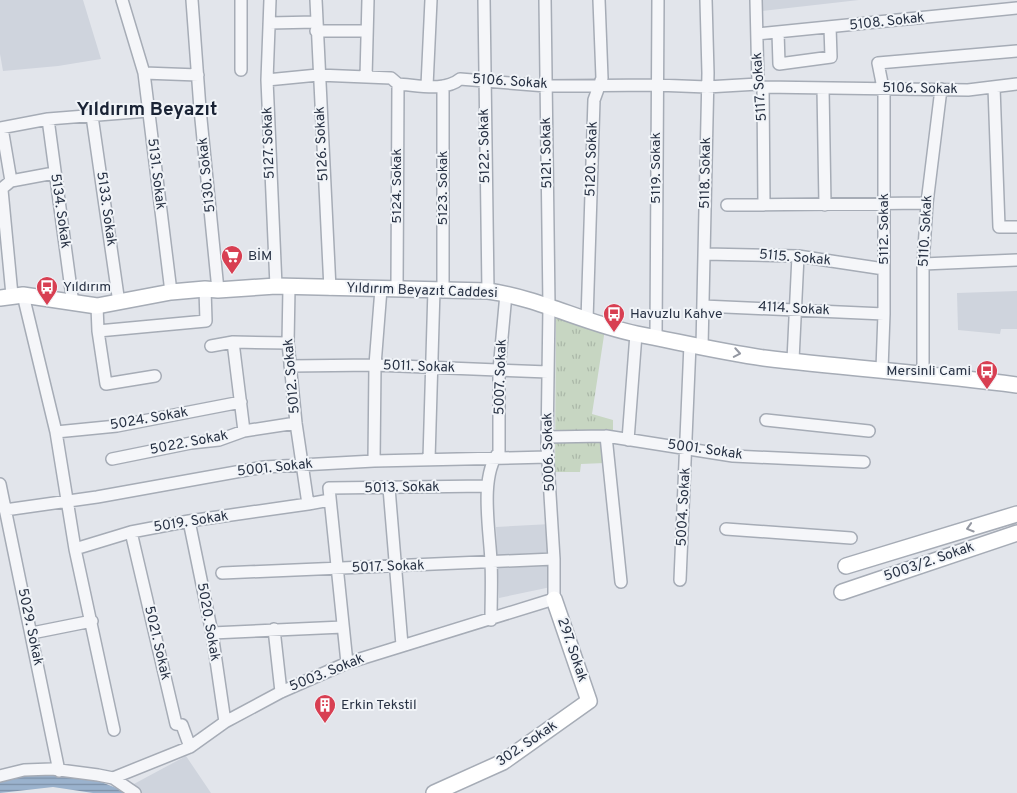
<svg xmlns="http://www.w3.org/2000/svg" width="1017" height="793" viewBox="0 0 1017 793" font-family="Overpass,sans-serif">
  <defs>
    <pattern id="grass-tufts" width="24" height="20" patternUnits="userSpaceOnUse" patternTransform="scale(1.25)"><rect width="24" height="20" fill="#c7d6c2"/><path d="M3 7l-1-3M5 7V3M7 7l1-3M15 17l-1-3M17 17v-4M19 17l1-3" fill="none" stroke="#abb8a8"/></pattern>
    <pattern id="water-rules" width="6" height="5" patternUnits="userSpaceOnUse" patternTransform="scale(1.25)"><rect width="6" height="5" fill="#9ab2cd"/><path d="M0 2.5h6" fill="none" stroke="#7e91a8"/></pattern>
  </defs>
  <rect width="100%" height="100%" fill="#e2e5eb"/>
  <path fill="#cfd4dd" d="M0,0H83L101,59L58,66L3,71L0,54Z
    M761,0H859L762,11Z
    M1017,291V329H1001L1000,334L958,330L957,293Z
    M551,524V587L499,598L496,527Z
    M186,756L211,793H142L132,785Z"/>
  <path fill="url(#grass-tufts)" d="M556,313L605,329L592,414L613,420V433L605,463L581,464L580,472H555Z"/>
  <path fill="url(#water-rules)" d="M45,772L91,778L129,793H93L53,787L0,793V781Z"/>
  <g fill="none" stroke-linecap="round" stroke-linejoin="round">
    <g stroke="#a6acb6" stroke-width="14">
      <path id="street" d="M122,0L144,73L171,292
        M192,0L200,109L218,290
        M241,0V70
        M270,0L267,80L276,286
        M316,0L330,289
        M484,0L488,291
        M756,0L758,84L763,87L764,205
        M269,23L316,22
        M316,31H367
        M778,32L779,64L831,57L830,27
        M757,34L1017,8
        M144,73L198,75
        M366,77L368,0
        M267,80L318,75L391,78L398,84C417,85 445,92 460,79L546,86L656,85L707,87L758,84
        M427,86L431,0
        M443,86V290
        M763,87L968,90L1017,84
        M994,87L999,227H1017
        M823,88L825,205
        M92,116L119,303
        M48,119L73,304
        M0,128L48,119L148,111
        M2,128L11,181
        M0,190L11,181L54,173
        M2,190L12,295
        M727,205L927,203
        M705,254L798,256L884,269
        M923,264L1017,260
        M289,288L288,343L296,423L308,504L330,500
        M397,288L398,84
        M23,295L56,432L75,549L114,730
        M97,306L98,331L106,384L155,376
        M703,306L884,314
        M587,320L594,100L602,78L599,0
        M98,331L206,321L205,289
        M656,337L658,0
        M233,342L244,431
        M211,346L233,342L288,343
        M702,347L708,73L706,0
        M793,360L798,256
        M290,366L375,365L548,372
        M882,369L884,314V93L878,63L1017,51
        M923,373V264L927,203L941,89
        M766,420L869,431
        M56,432L117,426L241,402
        M606,436L621,582
        M547,437L606,436L733,456L864,462
        M628,440L636,334
        M112,459L191,443L219,440L244,431L296,423
        M429,459L434,289
        M374,461L375,365L381,289
        M0,484L59,771
        M389,488L402,645
        M5,510L97,497L264,467L374,461L548,457
        M189,521L212,633L225,722
        M726,529L851,538
        M131,532L176,724L182,725L190,747
        M75,549L131,532L189,521L308,504
        M222,573L554,559
        M680,580L690,344
        M491,620C491,601 492,581 491,562C490,532 479,476 499,452V370L506,294
        M274,629L281,692
        M32,633L92,621
        M212,633L343,627
        M347,663L329,488L487,486
        M0,776L24,770L52,769L98,775L113,778L135,793
        M113,778L190,747L225,722L281,692L347,663L554,599V559L547,446L549,306L545,0"/>
    </g>
    <g stroke="#a6acb6" stroke-width="18">
      <path id="secondary" d="M0,298L23,295L97,306L171,292L205,289L218,290L276,286L488,291C539,298 586,324 637,334C679,342 721,352 764,358C848,368 933,374 1017,385
        M846,566L1017,514
        M842,592L1017,533
        M434,793L503,762L589,701L554,599"/>
    </g>
    <use href="#street" stroke="#f5f6f9" stroke-width="11"/>
    <use href="#secondary" stroke="#fff" stroke-width="15"/>
  </g>
  <defs><path id="oneway-chevron" d="M-2-3.5L2.5 0L-2 3.5" fill="none" stroke-width="1.6" stroke-linecap="round" stroke-linejoin="round" transform="scale(1.25)"/></defs>
  <g stroke="#9498a2">
    <use href="#oneway-chevron" transform="translate(737 353) rotate(10)"/>
    <use href="#oneway-chevron" transform="translate(970 528) rotate(163)"/>
  </g>
  <defs>
    <g id="supermarket-pin" transform="scale(1.125)"><path d="M0 17L-7.5 6A9.5 9.5 0 1 1 7.5 6Z" fill="#d83f52" stroke="#f1f4f8"/><path d="M-6-5.5h2.5l.6 2H6L4.5 2H-2.5L-4.4-4H-6ZM-1.5 3.2a1.3 1.3 0 1 0 .1 0ZM3 3.2a1.3 1.3 0 1 0 .1 0Z" fill="#fff"/></g>
    <g id="bus-pin" transform="scale(1.125)"><path d="M0 17L-7.5 6A9.5 9.5 0 1 1 7.5 6Z" fill="#d83f52" stroke="#f1f4f8"/><path d="M-5-6H5V4H4V6H2V4H-2V6H-4V4H-5ZM-3.5-4V0h7V-4ZM-3.5 1.2v1.5H-2V1.2ZM2 1.2v1.5H3.5V1.2Z" fill="#fff"/></g>
    <g id="building-pin" transform="scale(1.125)"><path d="M0 17L-7.5 6A9.5 9.5 0 1 1 7.5 6Z" fill="#d83f52" stroke="#f1f4f8"/><path d="M-4-6H4V6H1V3H-1V6H-4ZM-2.5-4.3h1.7v1.8h-1.7ZM.8-4.3h1.7v1.8H.8ZM-2.5-1h1.7V.8h-1.7ZM.8-1h1.7V.8H.8Z" fill="#fff"/></g>
  </defs>
  <g fill-rule="evenodd">
    <use href="#supermarket-pin" x="232" y="256"/>
    <use href="#bus-pin" x="47" y="287"/>
    <use href="#bus-pin" x="614" y="314"/>
    <use href="#bus-pin" x="987" y="371"/>
    <use href="#building-pin" x="325" y="705"/>
  </g>
  <g text-anchor="middle" dominant-baseline="central" stroke-width="4" stroke-linejoin="round" paint-order="stroke">
    <g font-size="14" fill="#283244" stroke="#f1f4f8">
      <text transform="translate(887 22) rotate(-6)">5108. Sokak</text>
      <text transform="translate(510 82) rotate(4)">5106. Sokak</text>
      <text transform="translate(760 87) rotate(-94)">5117. Sokak</text>
      <text transform="translate(920 89) rotate(1)">5106. Sokak</text>
      <text transform="translate(269 143) rotate(-92)">5127. Sokak</text>
      <text transform="translate(322 144) rotate(-93)">5126. Sokak</text>
      <text transform="translate(485 146) rotate(-91)">5122. Sokak</text>
      <text transform="translate(547 153) rotate(-91)">5121. Sokak</text>
      <text transform="translate(592 159) rotate(-88)">5120. Sokak</text>
      <text transform="translate(656 168) rotate(-90)">5119. Sokak</text>
      <text transform="translate(706 173) rotate(-89)">5118. Sokak</text>
      <text transform="translate(156 174) rotate(83)">5131. Sokak</text>
      <text transform="translate(207 175) rotate(-96)">5130. Sokak</text>
      <text transform="translate(397 186) rotate(-90)">5124. Sokak</text>
      <text transform="translate(443 188) rotate(-90)">5123. Sokak</text>
      <text transform="translate(106 209) rotate(82)">5133. Sokak</text>
      <text transform="translate(60 211) rotate(82)">5134. Sokak</text>
      <text transform="translate(884 229) rotate(-90)">5112. Sokak</text>
      <text transform="translate(926 231) rotate(-87)">5110. Sokak</text>
      <text transform="translate(795 258) rotate(5)">5115. Sokak</text>
      <text transform="translate(422 291) rotate(2)">Yıldırım Beyazıt Caddesi</text>
      <text transform="translate(794 309) rotate(3)">4114. Sokak</text>
      <text transform="translate(419 367) rotate(2)">5011. Sokak</text>
      <text transform="translate(292 376) rotate(-95)">5012. Sokak</text>
      <text transform="translate(501 377) rotate(-88)">5007. Sokak</text>
      <text transform="translate(149 419) rotate(-10)">5024. Sokak</text>
      <text transform="translate(189 443) rotate(-11)">5022. Sokak</text>
      <text transform="translate(705 450) rotate(8)">5001. Sokak</text>
      <text transform="translate(549 452) rotate(-92)">5006. Sokak</text>
      <text transform="translate(275 468) rotate(-6)">5001. Sokak</text>
      <text transform="translate(402 488) rotate(-1)">5013. Sokak</text>
      <text transform="translate(684 507) rotate(-87)">5004. Sokak</text>
      <text transform="translate(191 522) rotate(-9)">5019. Sokak</text>
      <text transform="translate(929 562) rotate(-19)">5003/2. Sokak</text>
      <text transform="translate(388 567) rotate(-2)">5017. Sokak</text>
      <text transform="translate(208 622) rotate(80)">5020. Sokak</text>
      <text transform="translate(30 627) rotate(78)">5029. Sokak</text>
      <text transform="translate(157 643) rotate(77)">5021. Sokak</text>
      <text transform="translate(572 650) rotate(71)">297. Sokak</text>
      <text transform="translate(327 673) rotate(-22)">5003. Sokak</text>
      <text transform="translate(527 744) rotate(-34)">302. Sokak</text>
    </g>
    <g font-size="14" fill="#283244" stroke="#f1f4f8" text-anchor="start">
      <text x="248" y="256">BİM</text>
      <text x="63" y="287">Yıldırım</text>
      <text x="630" y="314">Havuzlu Kahve</text>
      <text x="971" y="371" text-anchor="end">Mersinli Cami</text>
      <text x="341" y="705">Erkin Tekstil</text>
    </g>
    <g font-size="19" font-weight="bold" fill="#1a2335" stroke="#f1f4f8">
      <text x="147" y="110">Yıldırım Beyazıt</text>
    </g>
  </g>
</svg>
